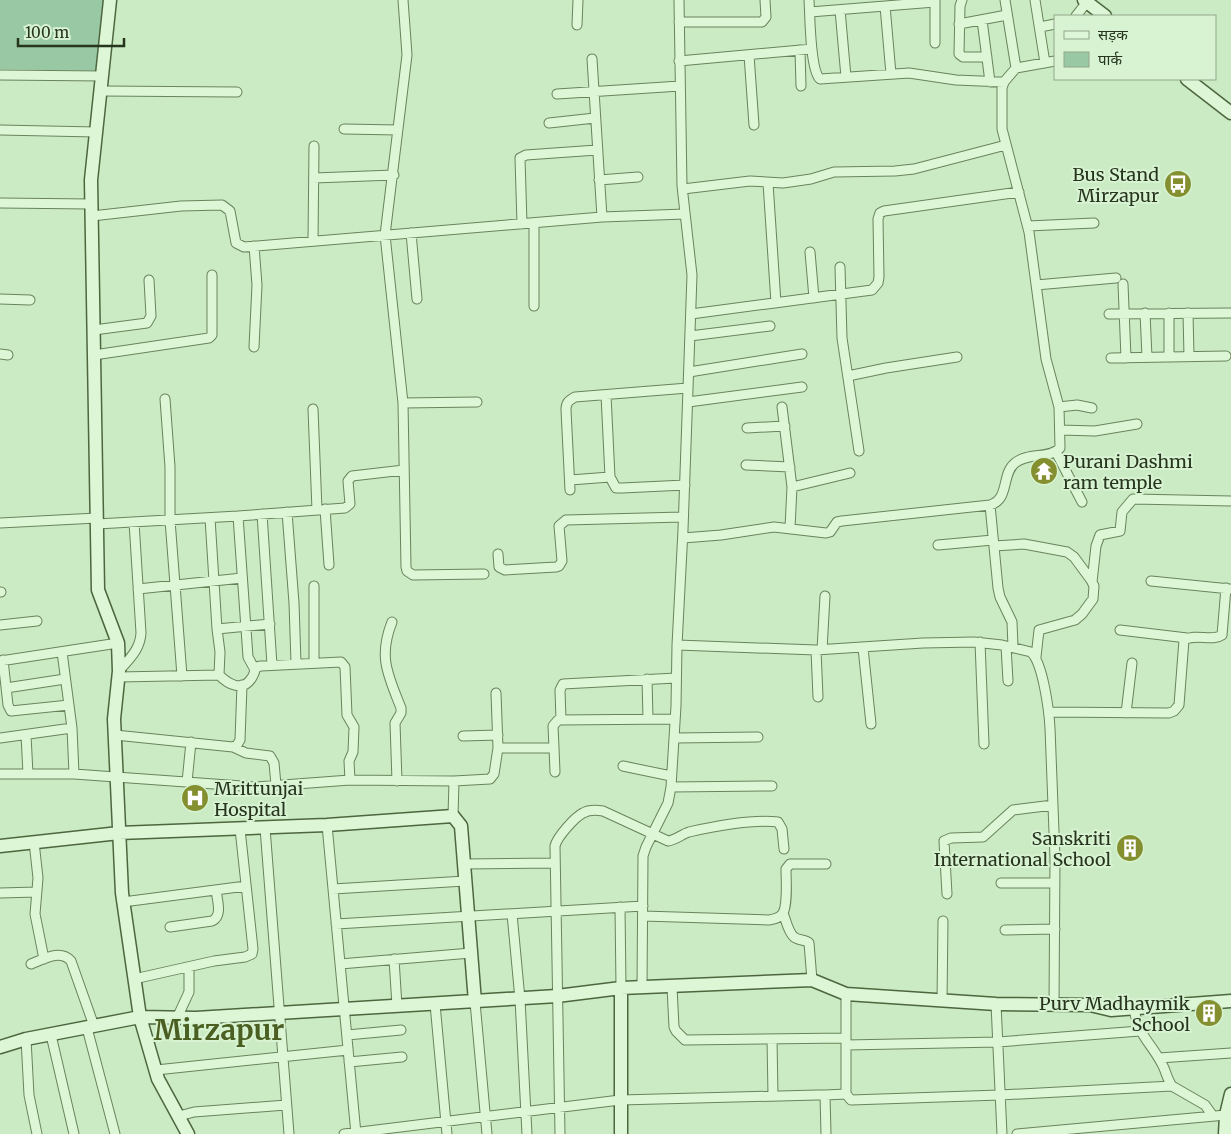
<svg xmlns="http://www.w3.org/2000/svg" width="1231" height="1134" viewBox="0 0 1231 1134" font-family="Merriweather,'Noto Sans Devanagari',serif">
  <rect width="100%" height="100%" fill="#caebc3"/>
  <path fill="#98c8a4" d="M0,0H104L98,71L0,69Z"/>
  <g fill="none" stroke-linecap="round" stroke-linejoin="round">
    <g stroke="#69845b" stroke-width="11">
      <path id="street" d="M403,0L407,55L385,235L403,403L406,567L407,571L413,575L484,574
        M809,0C810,15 810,70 820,79L909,73L956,80L1004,82
        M935,0V43
        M962,0L960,6L959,54L963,57H987
        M1005,0L1016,68L1055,61
        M1035,0L1045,63
        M885,6L891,74
        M840,10L846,77
        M810,12L935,2
        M1076,16L1087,2
        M982,20L990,82
        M679,22H762L766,17L765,0
        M959,24L1007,15
        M577,25L578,0
        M1040,27L1055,24
        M800,50L801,86
        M749,55L754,125
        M592,59L602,217
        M679,61L812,49
        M0,75L103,76
        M101,91L237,92
        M557,94L680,86
        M549,123L595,118
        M344,129L398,130
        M0,130L96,132
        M314,178L394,175
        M599,180L638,177
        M768,183L776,303
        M683,189L750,181L783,183L811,179L834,172L895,171L914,169L1006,145
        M0,203L91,204
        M92,216L181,206L222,205L230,211L236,243L244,247L602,217L685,214
        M534,223V306
        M522,224L520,158L526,155L597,150
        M1028,226L1094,223
        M411,233L417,299
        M313,241L314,146
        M254,246L257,285L254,347
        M810,252L814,298
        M840,267L842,338L859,451
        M1123,284L1126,358
        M1036,285L1116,278
        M0,299L30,300
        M1145,313L1147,357
        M1169,313V357
        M1188,313L1189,356
        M691,314L872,290L878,283L879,277L878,219L880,213L884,211L1019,192
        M1109,314L1231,313
        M94,330L147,323L151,316L149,280
        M690,336L770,326
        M0,354L8,355
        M94,355L209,338L212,335V275
        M1111,358L1226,356
        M689,372L802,354
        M848,376L886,368L957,357
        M606,395L610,477L616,488H622L685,485
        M165,399L170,467V520L182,676
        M688,402L802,387
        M403,403L477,402
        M782,407L792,487L790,528
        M1059,407L1077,405L1092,408
        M313,409L317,510
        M747,428L785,426
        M1060,430L1095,431L1137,424
        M1056,452L1082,502
        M746,465L790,467
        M570,480L610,477
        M792,487L850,473
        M570,490L566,410C566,403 568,401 575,397L688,388
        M990,505L998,588L1000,597L1012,622L1013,647
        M325,509L329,565
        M287,512L294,603L296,663
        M262,514L272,665
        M238,516L248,657L255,670
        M0,523L97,518
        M97,524L238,516L345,508L350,504L348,481L352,476L404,470
        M683,538L721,535L774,527L826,533L830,532L837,522L842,521L990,505C1010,499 1001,474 1015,463C1028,452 1050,459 1060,448L1059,407L1046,359L1029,232L1002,129V88L1004,82L1016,68
        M938,545L993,540
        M994,546L1024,544L1067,552L1074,557L1091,580L1094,586L1093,599L1082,614L1075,620L1039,630L1036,657
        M498,554L499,567L505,570L556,567L559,566L562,561L559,526L566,520L683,517
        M1151,581L1230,589
        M1092,582L1096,546L1100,535L1120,531L1122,512L1133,499L1231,501
        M138,589L242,578
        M0,592H1
        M392,622C378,657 388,675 401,708V713L395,723L397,781
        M0,625L37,621
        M217,629L270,624
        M1120,630L1187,638
        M980,642L984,744
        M677,645L816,650L923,643L974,642L1002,645L1031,652C1043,663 1049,711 1050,728L1055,858L1054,1005
        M1006,646L1008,681
        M863,648L871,724
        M816,650L818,697
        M822,650L825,596
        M62,652L72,728
        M3,660L8,705L11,711L69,705
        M0,661L118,643
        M314,663V586
        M119,671C129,659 140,650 141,633L134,522
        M219,675C228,684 242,692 251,679C254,675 255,671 256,667L261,666L341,662L345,667L347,715L354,727L353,752L349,761L350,780
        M119,677L219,675L220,652L217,629L210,518
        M647,679L648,719
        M6,688L65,679
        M496,693L498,748
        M1049,712L1169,713L1174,711L1179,705L1184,640C1196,633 1212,642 1222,635L1226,588
        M1126,713L1132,663
        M561,720L560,690L563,684L676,678
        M26,735L28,774
        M115,735L233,747L237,745L240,740L242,685
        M463,736L498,735
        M0,738L72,728L74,774
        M674,738L758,737
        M233,747L246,753L270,756L274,763L276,785
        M554,748L555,772
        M623,766L671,776
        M0,774H74L256,787L350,780L454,781
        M187,782L191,742
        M671,787L772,786
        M453,816L454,781L490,779L494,774L498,748H554L553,726L558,720L675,719
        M327,825L356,1134
        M265,828L289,1134
        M34,842L38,878L35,914L44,959
        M464,864L555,863
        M1001,883H1055
        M333,889L465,881
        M0,893L37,892
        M947,894L944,841L951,838L983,837L1013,810L1053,805
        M123,902L246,886
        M620,907L621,988
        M783,913C786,920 788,932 794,937C799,941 805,939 809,943L812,980
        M512,914L520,999L527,1134
        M643,916L769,920C774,919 780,918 783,913C788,904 786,879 786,869L790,864H826
        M336,924L643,906
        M170,927L212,921C223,916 217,900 216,890
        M1005,930L1055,929
        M394,959L397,1006
        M31,964C44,959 60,949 71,961L94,1026
        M340,964L471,953
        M134,979L214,961L245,957L252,954L253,949L240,829
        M642,987L643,856L646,847L668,803L671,787L676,706L677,645L683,530L692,275L682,186L679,0
        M672,987L674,1027L676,1031L685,1040L846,1038
        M846,994V1094L851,1100L1000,1095L1172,1086
        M942,1001L943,921
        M475,1002L487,1134
        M435,1004L447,1134
        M996,1004L1002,1134
        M1134,1008C1138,1036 1150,1041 1162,1064C1166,1071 1167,1079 1172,1086L1205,1105L1213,1116
        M177,1018L189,992V967
        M87,1028L115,1134
        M51,1035L74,1134
        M347,1035L401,1030
        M26,1039L29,1095L37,1134
        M772,1039L773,1096
        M846,1045L998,1042L1140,1031
        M1159,1058L1231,1053
        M349,1062L402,1057
        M156,1070L348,1050
        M825,1095L846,1094
        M179,1116L194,1112L286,1105
        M344,1134L620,1100L817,1095H825L826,1134
        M560,1134L555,846C557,837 575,817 583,813C590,809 597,810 603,811L668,841C676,840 682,834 689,832C716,826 751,819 778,822L782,829L784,849
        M1017,1134L1226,1115"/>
    </g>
    <g stroke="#4d663e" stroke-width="15">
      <path id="secondary" d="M110,0L91,180L98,590L118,643L119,671L114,719L122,893L140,1017L158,1079L188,1134
        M1084,0L1105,16
        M1187,79L1231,113
        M0,846L119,833L327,825L453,816L461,826L475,1002
        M621,988V1134
        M0,1047L26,1039L140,1017L196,1018L557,996L621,988L812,980L846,994L996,1004L1090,1005L1111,1010L1231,1001
        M1225,1134L1226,1115L1231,1094"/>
    </g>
    <use href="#street" stroke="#dcf6d6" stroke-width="9"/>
    <use href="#secondary" stroke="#dcf6d6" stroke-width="12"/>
  </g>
  <defs>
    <g id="bus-disc" transform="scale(1.4375)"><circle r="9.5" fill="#848f2f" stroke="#d8f3d2"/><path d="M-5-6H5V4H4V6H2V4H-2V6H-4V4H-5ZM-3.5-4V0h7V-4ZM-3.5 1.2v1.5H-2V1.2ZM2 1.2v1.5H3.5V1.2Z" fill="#fff"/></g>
    <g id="temple-disc" transform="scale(1.4375)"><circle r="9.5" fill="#848f2f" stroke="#d8f3d2"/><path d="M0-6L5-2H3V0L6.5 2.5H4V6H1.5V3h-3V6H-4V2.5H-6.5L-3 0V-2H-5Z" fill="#fff"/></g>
    <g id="hospital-disc" transform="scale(1.4375)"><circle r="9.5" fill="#848f2f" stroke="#d8f3d2"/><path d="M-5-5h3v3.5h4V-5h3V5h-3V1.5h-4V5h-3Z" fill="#fff"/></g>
    <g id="building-disc" transform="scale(1.4375)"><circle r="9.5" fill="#848f2f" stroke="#d8f3d2"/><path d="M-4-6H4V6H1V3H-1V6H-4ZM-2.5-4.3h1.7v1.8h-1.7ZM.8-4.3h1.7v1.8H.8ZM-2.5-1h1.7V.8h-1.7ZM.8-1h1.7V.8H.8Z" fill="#fff"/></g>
  </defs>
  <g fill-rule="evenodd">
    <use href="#bus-disc" x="1178" y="184"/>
    <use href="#temple-disc" x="1044" y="471"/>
    <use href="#hospital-disc" x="195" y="798"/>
    <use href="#building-disc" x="1130" y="848"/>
    <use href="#building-disc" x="1209" y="1013"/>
  </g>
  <g text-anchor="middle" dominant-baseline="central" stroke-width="4" stroke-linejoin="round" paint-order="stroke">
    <g font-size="18" fill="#27351e" stroke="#d8f3d2" text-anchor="end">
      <text x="1159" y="174">Bus Stand<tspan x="1159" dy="21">Mirzapur</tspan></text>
      <text x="1063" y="461" text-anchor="start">Purani Dashmi<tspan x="1063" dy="21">ram temple</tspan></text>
      <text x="214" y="788" text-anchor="start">Mrittunjai<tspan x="214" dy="21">Hospital</tspan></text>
      <text x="1111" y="838">Sanskriti<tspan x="1111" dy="21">International School</tspan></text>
      <text x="1190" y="1003">Purv Madhaymik<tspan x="1190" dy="21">School</tspan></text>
    </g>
    <g font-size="28" font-weight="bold" fill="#4a5f21" stroke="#d8f3d2">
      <text x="219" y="1030">Mirzapur</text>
    </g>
  </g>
  <rect x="1054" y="15" width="162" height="65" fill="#d8f3d2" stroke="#91a78a"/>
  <rect x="1064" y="31" width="25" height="8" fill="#dcf6d6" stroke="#91a78a"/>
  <text x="1098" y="40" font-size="15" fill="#27351e">सड़क</text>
  <rect x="1064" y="52" width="25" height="15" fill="#98c8a4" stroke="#91a78a"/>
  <text x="1098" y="65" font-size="15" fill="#27351e">पार्क</text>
  <path d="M18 38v8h106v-8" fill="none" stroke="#27351e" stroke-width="2.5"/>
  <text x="25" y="38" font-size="15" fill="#27351e" stroke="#d8f3d2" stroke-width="4" paint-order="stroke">100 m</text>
</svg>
